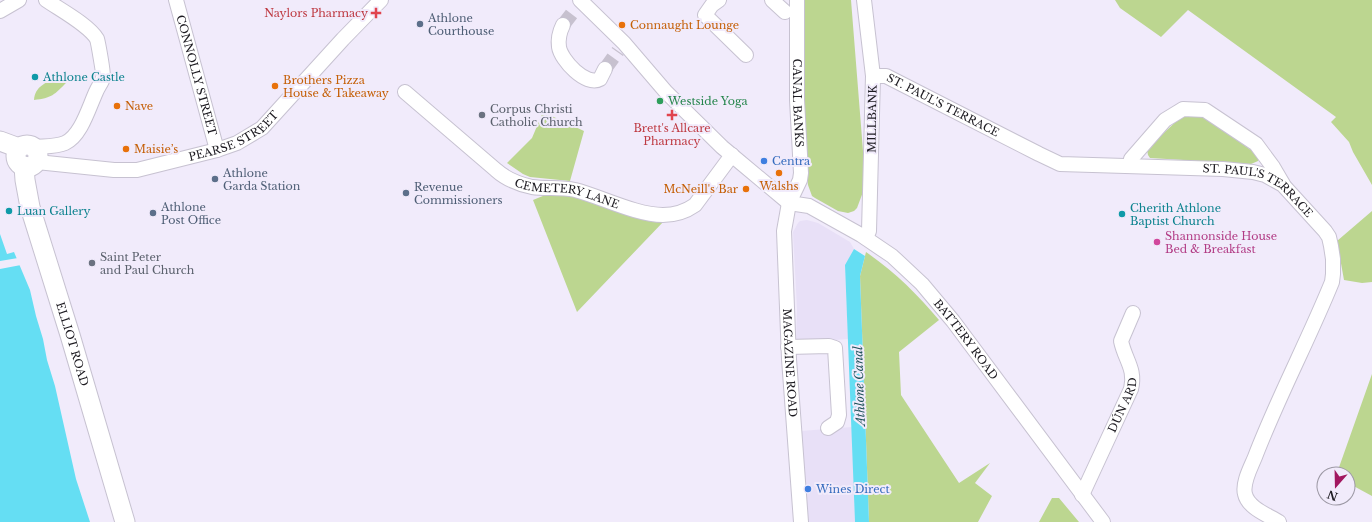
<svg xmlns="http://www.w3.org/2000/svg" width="1372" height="522" viewBox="0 0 1372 522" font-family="'Libre Baskerville',serif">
  <rect width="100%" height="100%" fill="#f1ebfb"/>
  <path fill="#e8e0f7" d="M807,220L818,223L850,242L854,249L845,266L848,339L796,343L797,309L793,232L798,223L800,221Z
    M852,427L855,522H804L801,431Z"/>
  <path fill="#bcd690" d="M802,0H851L863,151V192L857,208L854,211L848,213L838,211L815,198L812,196L808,185L806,170L803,120Z
    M1115,0H1372V185L1353,152L1349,142L1331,122L1336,117L1188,10L1161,37L1120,8Z
    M58,76L67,82C54,95 52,98 34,100C35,86 46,83 58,76Z
    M543,112L584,131L570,181L530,177L523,174L507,163L532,138Z
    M1197,114L1211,121L1259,156L1258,161L1251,164L1150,158L1148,155L1147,150L1153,143L1182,116Z
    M555,191L665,220L577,312L533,200Z
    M1372,211V282L1362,283L1344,280L1337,241Z
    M866,252C895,272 917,294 939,320L899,352L901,395L959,483L990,463L975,483L992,496L978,522H869L860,276Z
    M1372,374V496L1348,483V474H1338L1337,473Z
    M1052,498H1059L1079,522H1039Z"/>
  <path fill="#65def3" d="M0,234L7,254L14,252L30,290L36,316L43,339L47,360L55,386L76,479L90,522H0Z
    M854,249L865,256L860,276L869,522H855L845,265Z"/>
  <path fill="#f1ebfb" d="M18,258L21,265L0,269V261Z"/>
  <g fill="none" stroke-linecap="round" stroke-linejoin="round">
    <path stroke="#c7c1cf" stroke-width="14" stroke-dasharray="14 7" stroke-linecap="butt" d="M563,25L573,12
      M605,69L618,51"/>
    <g stroke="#c7c2d1" stroke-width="16">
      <g id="minor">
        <path id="s1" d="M176,0L217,150"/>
        <path d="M580,0L624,43L666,92L722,147L789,203"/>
        <path d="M719,0L712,5L705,15L746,55"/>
        <path d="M772,0L785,12"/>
        <path id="s2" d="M797,0V100L801,173L800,180L789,203L784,231L789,359L801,522"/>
        <path d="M864,0L873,76L869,231L866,238"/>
        <path d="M0,11L19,0"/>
        <path d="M563,25C560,31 558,40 559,47C561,60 586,87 600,79L605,69"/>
        <path id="s3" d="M873,76H886L1039,154L1060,164L1223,169L1253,172L1265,175L1283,185L1325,231L1329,237L1331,246L1333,259V274L1332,282C1308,341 1278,397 1255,457C1251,467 1242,483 1245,494C1248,508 1268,515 1279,522"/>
        <path id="s4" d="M405,92L496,170C506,179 518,184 532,187C546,189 560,187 575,190C602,197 636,215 663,215C675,215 685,212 695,205L732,155"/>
        <path d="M34,147C44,146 56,147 65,143C81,136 89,107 96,92C98,87 102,82 103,78C104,75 98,42 97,39C89,25 59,9 46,0"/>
        <path id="s5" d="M37,162L114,170H137L217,150L237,143L262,128L343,39L381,0"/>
        <path d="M1130,166L1131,159L1165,120L1183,109L1205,110L1256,144L1273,167L1283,184"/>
        <path id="s6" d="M789,203L809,206L861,235L892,256L922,284L953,321L1103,522"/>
        <path d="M788,347L829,346L835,348L839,415L837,422L828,428"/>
        <path id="s7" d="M1082,495L1131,389C1136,369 1125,360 1121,341L1133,313"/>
      </g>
    </g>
    <g stroke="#c7c2d1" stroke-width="21">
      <g id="secondary">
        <path d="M0,141L19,148"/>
        <circle cx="27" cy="156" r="11"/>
        <path id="s8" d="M24,166L25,180L30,207L70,335L125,522"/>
      </g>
    </g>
    <use href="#minor" stroke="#fff" stroke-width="14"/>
    <use href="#secondary" stroke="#fff" stroke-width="19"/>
  </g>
  <g fill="#e0444e" stroke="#f1ebfb" stroke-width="1.5">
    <path d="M374 7h4v4h4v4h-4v4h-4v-4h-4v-4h4z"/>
    <path d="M670 109h4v4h4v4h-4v4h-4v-4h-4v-4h4z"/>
  </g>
  <g fill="#5c6f8a" stroke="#f1ebfb" stroke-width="1.5">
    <circle cx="420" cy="24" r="4"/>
    <circle cx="215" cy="179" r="4"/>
    <circle cx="406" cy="193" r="4"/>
    <circle cx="153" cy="213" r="4"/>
  </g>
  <g fill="#e8710a" stroke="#f1ebfb" stroke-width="1.5">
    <circle cx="622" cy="25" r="4"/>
    <circle cx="275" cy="86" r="4"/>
    <circle cx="117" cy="106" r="4"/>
    <circle cx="126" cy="149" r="4"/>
    <circle cx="779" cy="173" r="4"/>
    <circle cx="746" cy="189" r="4"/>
  </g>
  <g fill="#0f9aa8" stroke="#f1ebfb" stroke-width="1.5">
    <circle cx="35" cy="77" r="4"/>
    <circle cx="9" cy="211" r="4"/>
    <circle cx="1122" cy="214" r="4"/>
  </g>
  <circle fill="#2e9e5b" stroke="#f1ebfb" stroke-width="1.5" cx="660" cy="101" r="4"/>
  <g fill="#6b7280" stroke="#f1ebfb" stroke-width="1.5">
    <circle cx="482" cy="115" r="4"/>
    <circle cx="92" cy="263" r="4"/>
  </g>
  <g fill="#3f7fe0" stroke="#f1ebfb" stroke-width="1.5">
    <circle cx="764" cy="161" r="4"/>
    <circle cx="808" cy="489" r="4"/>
  </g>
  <circle fill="#d1479c" stroke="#f1ebfb" stroke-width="1.5" cx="1157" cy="242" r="4"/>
  <g text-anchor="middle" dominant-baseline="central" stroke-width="4" stroke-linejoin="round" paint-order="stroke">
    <g font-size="11" fill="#be3a42" stroke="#f1ebfb" text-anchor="end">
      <text x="368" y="13">Naylors Pharmacy</text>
      <text x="672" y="128" text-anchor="middle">Brett's Allcare<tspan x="672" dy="13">Pharmacy</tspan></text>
    </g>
    <g font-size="11" fill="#4e5e75" stroke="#f1ebfb" text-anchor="start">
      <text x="428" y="18">Athlone<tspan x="428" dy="13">Courthouse</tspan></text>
      <text x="223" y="173">Athlone<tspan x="223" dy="13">Garda Station</tspan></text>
      <text x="414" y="187">Revenue<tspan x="414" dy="13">Commissioners</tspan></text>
      <text x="161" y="207">Athlone<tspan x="161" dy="13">Post Office</tspan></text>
    </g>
    <g font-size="11" fill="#c56008" stroke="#f1ebfb" text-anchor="start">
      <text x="630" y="25">Connaught Lounge</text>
      <text x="283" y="80">Brothers Pizza<tspan x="283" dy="13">House &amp; Takeaway</tspan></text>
      <text x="125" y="106">Nave</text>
      <text x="134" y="149">Maisie’s</text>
      <text x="779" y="186" text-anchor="middle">Walshs</text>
      <text x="738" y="189" text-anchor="end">McNeill's Bar</text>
    </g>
    <g font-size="11" fill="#1d1b21" stroke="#f1ebfb">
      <text stroke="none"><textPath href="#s1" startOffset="78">CONNOLLY STREET</textPath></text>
      <text stroke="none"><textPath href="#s2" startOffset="103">CANAL BANKS</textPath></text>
      <text stroke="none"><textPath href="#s3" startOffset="77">ST. PAUL'S TERRACE</textPath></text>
      <text transform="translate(872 119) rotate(-89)">MILLBANK</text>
      <text stroke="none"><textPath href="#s5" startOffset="204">PEARSE STREET</textPath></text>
      <text stroke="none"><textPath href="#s4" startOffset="196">CEMETERY LANE</textPath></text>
      <text stroke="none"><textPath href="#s3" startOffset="413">ST. PAUL'S TERRACE</textPath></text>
      <text stroke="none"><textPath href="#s6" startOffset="229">BATTERY ROAD</textPath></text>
      <text stroke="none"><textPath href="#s8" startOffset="185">ELLIOT ROAD</textPath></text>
      <text stroke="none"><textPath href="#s2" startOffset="366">MAGAZINE ROAD</textPath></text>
      <text stroke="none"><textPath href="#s7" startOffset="99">DÚN ARD</textPath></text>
    </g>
    <g font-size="11" fill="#0d838f" stroke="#f1ebfb" text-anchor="start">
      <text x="43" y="77">Athlone Castle</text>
      <text x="1130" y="208">Cherith Athlone<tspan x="1130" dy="13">Baptist Church</tspan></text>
      <text x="17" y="211">Luan Gallery</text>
    </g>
    <g font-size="11" fill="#27864d" stroke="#f1ebfb" text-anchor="start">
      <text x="668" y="101">Westside Yoga</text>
    </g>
    <g font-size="11" fill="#5b616d" stroke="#f1ebfb" text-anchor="start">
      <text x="490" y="109">Corpus Christi<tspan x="490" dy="13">Catholic Church</tspan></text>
      <text x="100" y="257">Saint Peter<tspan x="100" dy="13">and Paul Church</tspan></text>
    </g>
    <g font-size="11" fill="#366cbe" stroke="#f1ebfb" text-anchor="start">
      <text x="772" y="161">Centra</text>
      <text x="816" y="489">Wines Direct</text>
    </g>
    <g font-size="11" fill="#b23c85" stroke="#f1ebfb" text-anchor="start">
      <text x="1165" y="236">Shannonside House<tspan x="1165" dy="13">Bed &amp; Breakfast</tspan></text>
    </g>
    <g font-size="12" font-style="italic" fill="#1c5159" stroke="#f1ebfb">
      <text transform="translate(859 386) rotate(-92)">Athlone Canal</text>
    </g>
  </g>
  <g transform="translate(1336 486) rotate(200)"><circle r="19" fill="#f1ebfb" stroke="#9c98a4"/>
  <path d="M0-3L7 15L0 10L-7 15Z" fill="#a21760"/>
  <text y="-6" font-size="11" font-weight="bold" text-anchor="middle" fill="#1d1b21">N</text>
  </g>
</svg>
